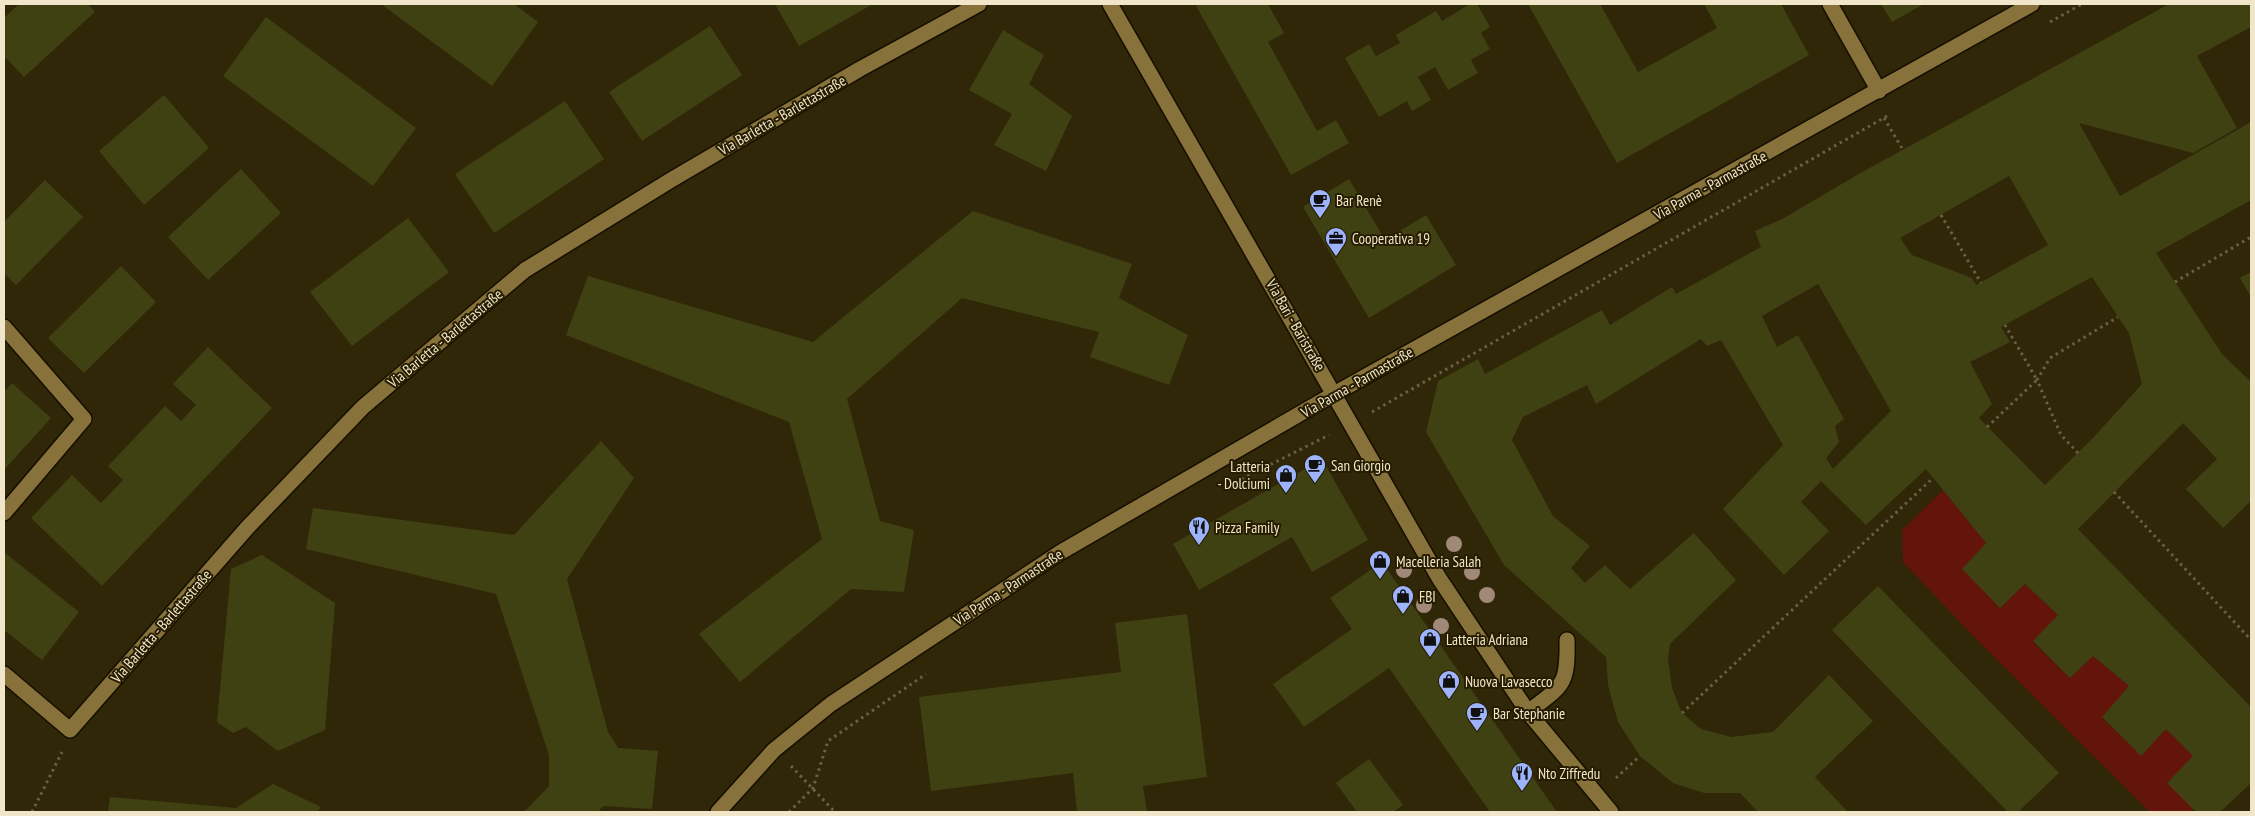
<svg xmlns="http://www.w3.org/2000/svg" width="2255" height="816" viewBox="0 0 2255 816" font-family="'PT Sans Narrow',sans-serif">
  <rect width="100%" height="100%" fill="#302608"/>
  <path fill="#63140b" d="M1943,490L1986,543L1963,569L2000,608L2025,584L2058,615L2033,642L2070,678L2093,656L2129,686L2102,718L2141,755L2166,729L2193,756V809L2189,812H2150L1975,638L1903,562L1902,530Z"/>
  <path fill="#404113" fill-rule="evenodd" d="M19,4H88L95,12L24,77L4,56V18Z
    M381,4H514L538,22L492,86Z
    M775,4H873L799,46Z
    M1195,4H1268L1284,33L1268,42L1317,131L1336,120L1349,143L1291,175Z
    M1470,4H1477L1490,27L1481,33L1490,49L1471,60L1478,73L1448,90L1435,67L1418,77L1431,100L1412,111L1407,101L1379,117L1345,58L1369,44L1376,56L1400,43L1396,35L1436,11L1442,21Z
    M1528,4H1600L1638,72L1717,28L1704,4H1781L1809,55L1617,163Z
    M1881,4H1924L1892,22Z
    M2169,4H2251V27L2197,56L2237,128L2193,153L2079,123L2120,196L2251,122V200L2156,253L2222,354L2251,382V501L2223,528L2186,489L2217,459L2183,423L2078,529L2251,707V783L2220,812H2199L2193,809L2167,783L2193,756L2166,729L2141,756L2102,717L2129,686L2093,656L2070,678L2033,641L2058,615L2025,584L2000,608L1962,569L1986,543L1926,469L1866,525L1821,481L1801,502L1829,531L1784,575L1723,509L1783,445L1721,340L1707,346L1701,339L1596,404L1587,385L1523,417L1512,440L1553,516L1590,546L1571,568L1585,583L1605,565L1630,589L1694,533L1736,580L1670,644L1668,659L1672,688L1682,713L1701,729L1731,737L1773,732L1829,675L1873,721L1815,777L1848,812H1758L1740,793H1704L1673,783L1640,756L1618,722L1608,685L1606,657L1504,565L1426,432L1438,381L1478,359L1485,374L1602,310L1610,325L1672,287L1676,294L1761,247L1755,231L1784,218L1864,171ZM2009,176L2048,245L1976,285L1972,278L1912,255L1900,238ZM2092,277L2129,333L2142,384L2093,438L2045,485L1979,418L1992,404L1970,362L2010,342L2001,327ZM1818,284L1891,411L1833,469L1826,458L1839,442L1835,426L1844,419L1798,335L1777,347L1762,316Z
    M266,17L416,128L373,186L223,76Z
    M710,26L742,75L642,141L609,92Z
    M1003,30L1044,55L1029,84L1072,116L1046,171L994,145L1012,114L969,90Z
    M164,95L209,148L144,205L99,151Z
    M565,101L604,159L494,233L455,174Z
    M241,169L281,213L208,280L168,237Z
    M1349,179L1385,240L1426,215L1456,265L1369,318L1303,207Z
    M45,180L83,217L16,285L4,273V222Z
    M973,211L1132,264L1119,298L1188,335L1169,385L1090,357L1099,332L962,298L847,399L880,521L914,530L904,592L851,589L740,682L699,634L822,539L789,422L566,335L588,276L813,342Z
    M408,218L449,272L352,346L310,292Z
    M121,266L156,302L84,373L48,338Z
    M2251,272V297L2240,278Z
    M208,347L272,408L102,586L31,518L72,475L101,503L123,480L108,466L165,406L181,421L196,405L173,384Z
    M12,383L51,418L4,470V392Z
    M601,441L634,478L567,579L608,732L618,748L658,751L652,809L603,806L598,812H524L549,786V755L496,594L306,549L313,508L514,535Z
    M1322,459L1368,540L1312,572L1292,537L1199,590L1173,544Z
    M4,552L79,612L42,660L4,630Z
    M262,555L335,603L325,730L278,751L246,727L233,733L217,722L231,569Z
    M1382,562L1557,812H1490L1389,668L1304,727L1273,684L1352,629L1330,598Z
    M1878,586L2059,773L2018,812H2008L1832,630Z
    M1187,614L1207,777L1143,786L1147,812H1077L1073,773L931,791L919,697L1121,672L1115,623Z
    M1369,759L1403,805L1393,812H1357L1336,783Z
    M273,784L321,807L317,812H108L110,797L236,808Z"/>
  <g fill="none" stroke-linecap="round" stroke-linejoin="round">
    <g stroke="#160f01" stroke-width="18">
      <path id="minor" d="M1110,4L1439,578L1528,712L1611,812
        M1830,4L1879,91
        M4,327L84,419L4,513
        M4,674L70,730L247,528L363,407L525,270L671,180L860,69L979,4
        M1528,712C1563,685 1568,686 1567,640
        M718,812L774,750L831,704L1061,552L1334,394L2032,4"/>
    </g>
    <path stroke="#6a6042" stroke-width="3" stroke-dasharray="2.5 4" stroke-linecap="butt" d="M2050,22L2082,4
      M1884,118L1903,150
      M1941,215L1981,283
      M2175,282L2251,237
      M1372,412L1887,116
      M1987,427L2037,380L2005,325
      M2078,453L2061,435L2037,380L2050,358L2118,317
      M1230,485L1329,435
      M2114,492L2251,640
      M1682,713L1933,478
      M791,766L835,812
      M1616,778L1640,756
      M32,812L62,752
      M789,812L813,788L828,741L926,674"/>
    <use href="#minor" stroke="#86723a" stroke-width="15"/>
  </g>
  <g fill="#a08978">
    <circle cx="1454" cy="544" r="8"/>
    <circle cx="1404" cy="570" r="8"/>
    <circle cx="1472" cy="572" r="8"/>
    <circle cx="1487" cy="595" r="8"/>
    <circle cx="1424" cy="605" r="8"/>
    <circle cx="1441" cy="626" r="8"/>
  </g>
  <defs>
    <g id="cafe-pin" transform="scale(1.125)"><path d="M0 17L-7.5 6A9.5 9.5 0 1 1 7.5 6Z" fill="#9db4fd" stroke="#261c00"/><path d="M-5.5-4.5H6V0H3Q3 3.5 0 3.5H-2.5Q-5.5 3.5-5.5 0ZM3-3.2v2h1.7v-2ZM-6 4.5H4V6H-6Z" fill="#111"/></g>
    <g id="office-pin" transform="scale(1.125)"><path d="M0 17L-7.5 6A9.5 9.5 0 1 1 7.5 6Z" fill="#9db4fd" stroke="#261c00"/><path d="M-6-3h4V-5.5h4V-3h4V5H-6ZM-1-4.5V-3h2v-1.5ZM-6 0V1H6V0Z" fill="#111"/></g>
    <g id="shop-pin" transform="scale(1.125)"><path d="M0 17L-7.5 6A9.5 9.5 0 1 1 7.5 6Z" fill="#9db4fd" stroke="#261c00"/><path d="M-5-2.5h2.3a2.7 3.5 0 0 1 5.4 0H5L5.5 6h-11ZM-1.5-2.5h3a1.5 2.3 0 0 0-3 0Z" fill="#111"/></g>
    <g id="restaurant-pin" transform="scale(1.125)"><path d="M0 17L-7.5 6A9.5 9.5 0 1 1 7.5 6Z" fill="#9db4fd" stroke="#261c00"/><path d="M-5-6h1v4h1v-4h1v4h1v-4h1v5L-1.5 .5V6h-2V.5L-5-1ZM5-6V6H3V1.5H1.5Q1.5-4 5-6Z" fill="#111"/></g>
  </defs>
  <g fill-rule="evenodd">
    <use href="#cafe-pin" x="1320" y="200"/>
    <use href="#office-pin" x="1336" y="238"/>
    <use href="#cafe-pin" x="1315" y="465"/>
    <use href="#shop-pin" x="1286" y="475"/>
    <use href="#restaurant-pin" x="1199" y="527"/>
    <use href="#shop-pin" x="1380" y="561"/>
    <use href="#shop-pin" x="1403" y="596"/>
    <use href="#shop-pin" x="1430" y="639"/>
    <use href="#shop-pin" x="1449" y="681"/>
    <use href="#cafe-pin" x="1477" y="713"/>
    <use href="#restaurant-pin" x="1522" y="773"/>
  </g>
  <g text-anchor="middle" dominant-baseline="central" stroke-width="4" stroke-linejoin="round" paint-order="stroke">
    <g font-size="15" fill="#f1e6c9" stroke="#261c00">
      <text transform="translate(782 115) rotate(-30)">Via Barletta - Barlettastraße</text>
      <text transform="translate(1710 185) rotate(-29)">Via Parma - Parmastraße</text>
      <text transform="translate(1296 325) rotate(60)">Via Bari - Baristraße</text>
      <text transform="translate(445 338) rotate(-40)">Via Barletta - Barlettastraße</text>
      <text transform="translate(1357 382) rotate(-30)">Via Parma - Parmastraße</text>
      <text transform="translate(1008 587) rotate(-33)">Via Parma - Parmastraße</text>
      <text transform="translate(161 626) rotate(-49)">Via Barletta - Barlettastraße</text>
    </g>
    <g font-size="15" fill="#f1e6c9" stroke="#261c00" text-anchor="start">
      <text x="1336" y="200">Bar Renè</text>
      <text x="1352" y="238">Cooperativa 19</text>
      <text x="1331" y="465">San Giorgio</text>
      <text x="1270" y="466" text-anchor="end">Latteria<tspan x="1270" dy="17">- Dolciumi</tspan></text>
      <text x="1215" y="527">Pizza Family</text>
      <text x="1396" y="561">Macelleria Salah</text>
      <text x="1419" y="596">FBI</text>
      <text x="1446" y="639">Latteria Adriana</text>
      <text x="1465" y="681">Nuova Lavasecco</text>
      <text x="1493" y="713">Bar Stephanie</text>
      <text x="1538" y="773">Nto Ziffredu</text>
    </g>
  </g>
  <rect width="2255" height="816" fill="none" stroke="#f1e6c9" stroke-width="10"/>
</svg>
